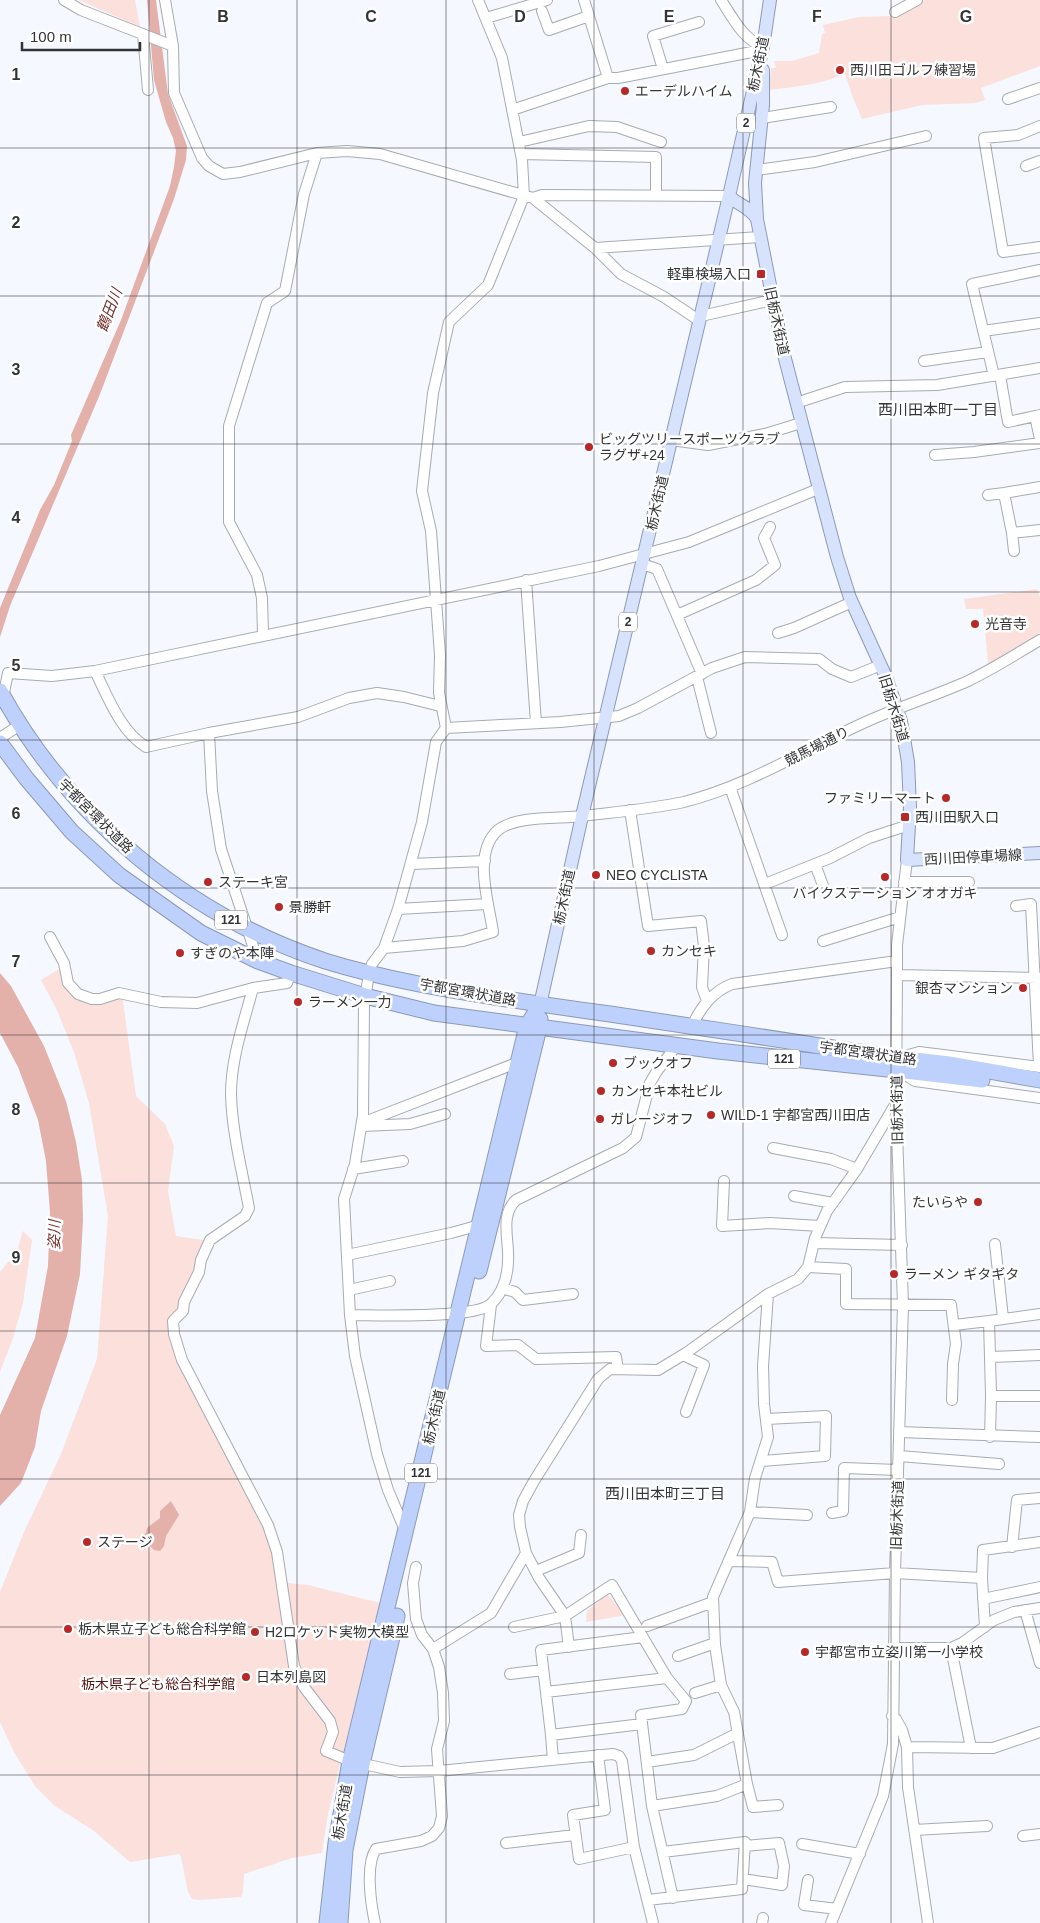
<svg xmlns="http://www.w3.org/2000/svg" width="1040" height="1923" viewBox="0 0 1040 1923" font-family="Arial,'Noto Sans JP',sans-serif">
  <rect width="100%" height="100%" fill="#f5f8fe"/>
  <path fill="#fbe0dc" d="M79,0H135L140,27Z
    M925,0H1040V66L981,88L985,100L975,103L922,105L862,119L853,98L845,74C822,84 795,87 769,90L771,68H776L774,61H792L819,53L822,34L825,33L823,25L859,17L891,16Z
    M1037,589L1040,597V633L988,664L983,609H966L964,599Z
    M61,968L78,997L122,994L136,1096L165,1124L174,1146L168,1191L176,1236L204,1240L196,1262L197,1273L171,1338L177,1361L224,1446L265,1527L273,1554L278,1582L308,1585L380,1603L328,1814L322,1853L292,1858L244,1874L243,1891L241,1897L200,1900L192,1899L188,1892L181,1857L179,1854L130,1862L94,1831L55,1806L35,1786L14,1752L0,1722V1592L24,1532L61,1454L97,1359L108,1216L89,1103L74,1052L56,1008L41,980Z
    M23,1231L32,1240L23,1303L13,1338L0,1372V1272L17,1251Z
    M607,1594L626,1615L586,1622L587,1611Z"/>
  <path fill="#e4b0aa" d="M147,0H156L168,94L187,146L186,160L174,199L100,394L10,606L0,637V608L40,510L54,485L72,441L71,435L121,320L170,186L174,167L176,151L173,138L166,122L154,80Z
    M0,973L11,986L44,1046L66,1101L76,1142L82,1180L83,1220L80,1274L67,1336L41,1411L35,1447L21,1483L0,1506V1415L35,1338L48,1266L50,1212L46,1161L38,1120L18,1067L0,1033Z
    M171,1501L179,1515L166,1536L164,1546L160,1551L154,1550L148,1544L140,1545L137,1541L139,1537L146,1533L147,1528L160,1518V1511Z"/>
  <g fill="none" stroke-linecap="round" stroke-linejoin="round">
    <g stroke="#a8abb2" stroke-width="12">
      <path id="minor" d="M64,0L81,10L173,46
        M165,0L173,46L174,93L202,158L209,166L223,174L240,172L317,153L347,151L380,154L533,198L542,195L729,196
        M584,0L608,78
        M721,0C733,18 742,38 763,47
        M542,11L549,30L589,16
        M895,12L917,0
        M486,18L547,0
        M143,34L148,90
        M663,69L653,36L699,22
        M1008,99L1040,88
        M512,110L608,78H618L762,50
        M762,118L831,107
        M1040,126L1018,135L984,138L1003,252L1040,247
        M519,142L589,126L617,127L661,142
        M521,154L656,157V195
        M1026,166L1040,161
        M756,170L815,162L926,136
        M533,198L595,248L621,274L664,297L700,321
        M595,248L760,237
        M701,316L772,300
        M983,331L1040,323
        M924,361L988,352
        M1000,375L1008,422L1040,415
        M994,376L972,284L1040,270
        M796,403L845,387L937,385L1040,368
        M1035,416L1040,439
        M671,440L708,445L765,434L801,423
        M935,455L974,452L1040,443
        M1040,487L1004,493L1012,533L1040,530
        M988,495L1004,493
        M1012,533L1014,551
        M642,564L657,569L702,674
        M526,580L536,723
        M677,615L756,580L775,565L764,538L770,527
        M778,633L794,628L852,602
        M263,635L262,598L257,575L229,522V426L267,303L285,291L304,194L317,153
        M95,671C108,697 120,731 146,747L209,733
        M697,677L711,733
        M3,697L8,673L52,676L95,671L599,566L689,542L818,489
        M446,728L560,722L619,716L638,708L712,668L745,657L819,659L832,669L851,677L881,665
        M0,738L20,725
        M730,787L782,935
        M630,810L648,926L701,921L704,946L702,987L707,1001
        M411,864L485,861
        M815,864L825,891
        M904,882H969
        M765,884L830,858L869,838L909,825
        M1016,906L1031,904L1039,1066
        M398,909L487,904
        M50,937L64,963L68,983L78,994L92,999H100L119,993L161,1002L197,1003L253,988
        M823,941L900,917
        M384,948L463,941L493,932C489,903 472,853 498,830C517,815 559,819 583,816C616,812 651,809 684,802C747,786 801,752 859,725C895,708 932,697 968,681C993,669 1016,654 1040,640
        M258,961L221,849L212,791L209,733L298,717L349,698L377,693L404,697L440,706
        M291,973L287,983L253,988C244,1022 231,1058 231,1094C232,1132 242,1171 249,1208L245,1216L210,1240L201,1260L199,1272L184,1302L183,1311L173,1321L174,1334L182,1360L268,1525L277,1552L294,1666L304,1687L330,1721L333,1732L326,1751L350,1761L400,1772L439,1771L613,1754L619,1756L622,1761L634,1847L653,1923
        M897,975L1040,978
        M692,1026C701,1007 712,992 732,984L897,961
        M905,1056L919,1052L1040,1067
        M902,1073L915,1081L1040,1098
        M362,1123L519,1062
        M362,1126L410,1124L445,1114
        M773,1148L831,1159L857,1169
        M353,1169L403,1161
        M724,1181L722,1226L770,1223L820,1226
        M794,1196L833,1203
        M814,1243L902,1245
        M995,1244L1003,1318
        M347,1255L451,1233L480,1225
        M808,1267L846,1269V1304L951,1305L956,1344L953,1364L952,1400
        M502,1288L515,1292L523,1300L573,1294
        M349,1290L390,1281
        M491,1305L486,1346L518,1345L536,1359L616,1357L618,1369
        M350,1315C376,1315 475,1319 491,1304C506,1290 509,1270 508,1251C507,1233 502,1213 516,1200L623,1148L636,1137L650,1083L657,1071L677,1045
        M954,1325L989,1321
        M683,1355L704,1365L686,1412
        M990,1357L989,1321L1040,1314
        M991,1396H1040
        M899,1432L1040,1437
        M990,1437L991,1396L990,1357L1040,1355
        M899,1456L999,1464
        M761,1461L825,1456L826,1416L766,1419
        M750,1512L807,1515
        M832,1513L843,1511L844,1468L898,1470
        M405,1530L388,1490L377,1454L355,1356L350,1315L344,1199L355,1164L363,1115L364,1004L369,974L372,964L384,948L398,909L422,822L436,742L446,728L439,693L440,655L431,531L422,491L433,393L449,322L488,285L524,196L522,160L502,58L478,0
        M1012,1547L1017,1500L1040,1498
        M730,1561L772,1562L778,1582L895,1573L982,1578L985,1627
        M536,1571L579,1553L581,1535
        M982,1578L983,1550L1040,1542
        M983,1599L1040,1587
        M1025,1610L1040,1663
        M647,1626L713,1602
        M514,1627L565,1616L612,1585L667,1678L686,1701L682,1709L641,1715L652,1806L673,1898
        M569,1647L565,1616L539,1578L526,1553L520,1527L519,1515L523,1501L534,1481L598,1379L610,1369L658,1370L686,1353L768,1294L798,1279L808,1267L815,1238L827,1211L857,1169L896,1103
        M894,1648H951L962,1643L994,1620L1014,1612L1040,1608
        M951,1648L971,1748
        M433,1649L491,1613L526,1553
        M678,1656L715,1643
        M510,1674L543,1670
        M546,1692L667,1678
        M695,1693L721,1685
        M892,1716L896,1719L902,1730L907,1747L908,1787L928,1923
        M551,1735L642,1724
        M907,1747L993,1748L1040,1732
        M598,1755L605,1810L573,1815L579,1859L634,1847
        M553,1760L551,1735L541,1650L643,1637
        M647,1762L694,1755L738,1733
        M747,1784L753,1807L778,1805
        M652,1806L717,1796L747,1784L734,1712L721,1685L715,1645L713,1597L750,1512L755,1478L768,1437L764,1404L763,1366L768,1294
        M914,1830L987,1826
        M1023,1836L1040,1834
        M506,1843L575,1835
        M802,1844L860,1854
        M743,1879L782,1885L784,1866L779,1843L745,1846
        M808,1880L804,1905L837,1909
        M648,1900L742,1889L745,1842L663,1852
        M375,1923C371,1905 365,1865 376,1849L421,1841L432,1836L439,1828L442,1816L437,1749L444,1721L443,1693L439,1667L433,1649L422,1635L416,1619L413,1583L416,1567
        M762,1923L763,1918
        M831,1923L883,1796L893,1744L895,1573L903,1305L896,1103L897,975V945L907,860"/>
    </g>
    <g stroke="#8d9ab7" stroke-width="14">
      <path id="major" d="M763,70V105L755,183L757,219L783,351L837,557L850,598L886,677L901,721L908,762L910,807L907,860L1040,853
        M729,196C738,205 750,207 757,219
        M540,1005L582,816L729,196L763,47L770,0"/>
    </g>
    <g stroke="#8d9ab7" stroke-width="17">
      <path id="highway" d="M0,691C70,818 187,915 325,961C354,970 384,977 414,983C479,996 544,1005 610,1014C706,1028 801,1043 897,1058L949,1064L1040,1080
        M0,743L26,778L72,832L119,875L201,933L258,961L291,973L365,996L434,1013L718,1051L897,1070L982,1080
        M479,1271L539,1028L540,1019
        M327,1923L336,1843L350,1761L527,1026L540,1005
        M340,1923L345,1850L362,1764L397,1616"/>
    </g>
    <use href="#minor" stroke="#fff" stroke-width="10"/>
    <use href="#major" stroke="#d7e3fd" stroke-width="12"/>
    <use href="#highway" stroke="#bdd1fc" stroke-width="15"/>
  </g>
  <path fill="none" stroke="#333437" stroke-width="1" stroke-opacity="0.55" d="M149,0V1923M297,0V1923M446,0V1923M594,0V1923M743,0V1923M891,0V1923M0,148H1040M0,296H1040M0,444H1040M0,592H1040M0,740H1040M0,888H1040M0,1035H1040M0,1183H1040M0,1331H1040M0,1479H1040M0,1627H1040M0,1775H1040"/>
  <g fill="#b72828" stroke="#fff" stroke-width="2">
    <circle cx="840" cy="70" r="5"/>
    <circle cx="625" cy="91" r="5"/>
    <rect x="756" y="269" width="10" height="10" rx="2.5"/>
    <circle cx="589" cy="447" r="5"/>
    <circle cx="975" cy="624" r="5"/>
    <circle cx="946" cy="798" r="5"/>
    <rect x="900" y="812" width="10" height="10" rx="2.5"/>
    <circle cx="596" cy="875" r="5"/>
    <circle cx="885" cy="877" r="5"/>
    <circle cx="208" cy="882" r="5"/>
    <circle cx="279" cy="907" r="5"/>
    <circle cx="651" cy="951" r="5"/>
    <circle cx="180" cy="953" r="5"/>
    <circle cx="1023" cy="988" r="5"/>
    <circle cx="298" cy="1002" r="5"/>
    <circle cx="613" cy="1063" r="5"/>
    <circle cx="601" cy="1091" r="5"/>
    <circle cx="711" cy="1115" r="5"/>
    <circle cx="600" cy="1119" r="5"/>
    <circle cx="978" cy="1202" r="5"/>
    <circle cx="894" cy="1274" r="5"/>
    <circle cx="87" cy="1542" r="5"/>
    <circle cx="68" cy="1629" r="5"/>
    <circle cx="255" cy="1632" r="5"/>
    <circle cx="805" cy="1652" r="5"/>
    <circle cx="246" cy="1677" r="5"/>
  </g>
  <g text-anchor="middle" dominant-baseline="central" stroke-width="5" stroke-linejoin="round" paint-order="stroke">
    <g fill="#fff" stroke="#707173" stroke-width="1">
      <rect x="737" y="113.5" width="18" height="19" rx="4"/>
      <rect x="619" y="612.5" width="18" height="19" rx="4"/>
      <rect x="215" y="910.5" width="32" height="19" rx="4"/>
      <rect x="768" y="1049.5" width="32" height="19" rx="4"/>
      <rect x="405" y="1463.5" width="32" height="19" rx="4"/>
    </g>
    <g font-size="12" font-weight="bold" fill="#333437">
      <text x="746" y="123">2</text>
      <text x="628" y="622">2</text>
      <text x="231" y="920">121</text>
      <text x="784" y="1059">121</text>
      <text x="421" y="1473">121</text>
    </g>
    <g font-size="14" fill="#333437" stroke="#fff">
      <text transform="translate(758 64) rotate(-78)">栃木街道</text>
      <text transform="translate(777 321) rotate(78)">旧栃木街道</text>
      <text transform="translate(657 503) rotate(-77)">栃木街道</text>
      <text transform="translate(894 708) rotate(73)">旧栃木街道</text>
      <text transform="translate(817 746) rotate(-27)">競馬場通り</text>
      <text transform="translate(96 816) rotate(45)">宇都宮環状道路</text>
      <text transform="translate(973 857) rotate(-3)">西川田停車場線</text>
      <text transform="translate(564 897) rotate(-78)">栃木街道</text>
      <text transform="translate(468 992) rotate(10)">宇都宮環状道路</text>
      <text transform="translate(868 1053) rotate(8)">宇都宮環状道路</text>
      <text transform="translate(897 1110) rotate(-91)">旧栃木街道</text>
      <text transform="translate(434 1417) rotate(-77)">栃木街道</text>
      <text transform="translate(897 1515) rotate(-88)">旧栃木街道</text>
      <text transform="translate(342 1812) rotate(-80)">栃木街道</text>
    </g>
    <g font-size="14" fill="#333437" stroke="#fff" text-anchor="start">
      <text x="850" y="70">西川田ゴルフ練習場</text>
      <text x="635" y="91">エーデルハイム</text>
      <text x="751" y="274" text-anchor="end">軽車検場入口</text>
      <text x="599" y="439">ビッグツリースポーツクラブ<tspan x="599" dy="16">ラグザ+24</tspan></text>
      <text x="985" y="624">光音寺</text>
      <text x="936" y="798" text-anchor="end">ファミリーマート</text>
      <text x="915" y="817">西川田駅入口</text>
      <text x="606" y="875">NEO CYCLISTA</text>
      <text x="218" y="882">ステーキ宮</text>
      <text x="885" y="893" text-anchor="middle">バイクステーション オオガキ</text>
      <text x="289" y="907">景勝軒</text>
      <text x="661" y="951">カンセキ</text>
      <text x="190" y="953">すぎのや本陣</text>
      <text x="1013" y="988" text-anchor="end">銀杏マンション</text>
      <text x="308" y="1002">ラーメン一力</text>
      <text x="623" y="1063">ブックオフ</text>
      <text x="611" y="1091">カンセキ本社ビル</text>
      <text x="721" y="1115">WILD-1 宇都宮西川田店</text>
      <text x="610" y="1119">ガレージオフ</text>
      <text x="968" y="1202" text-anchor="end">たいらや</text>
      <text x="904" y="1274">ラーメン ギタギタ</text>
      <text x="97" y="1542">ステージ</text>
      <text x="78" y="1629">栃木県立子ども総合科学館</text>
      <text x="265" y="1632">H2ロケット実物大模型</text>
      <text x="815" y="1652">宇都宮市立姿川第一小学校</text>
      <text x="256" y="1677">日本列島図</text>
    </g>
    <g font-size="14" fill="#551715" stroke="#fff">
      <text x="158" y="1684">栃木県子ども総合科学館</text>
    </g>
    <g font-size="15" font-style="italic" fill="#72322d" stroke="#fff">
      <text transform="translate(109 310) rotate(-69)">鶴田川</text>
      <text transform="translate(54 1235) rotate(-89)">姿川</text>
    </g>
    <g font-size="15" fill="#34373d" stroke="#fff">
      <text x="938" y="409">西川田本町一丁目</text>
      <text x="665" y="1493">西川田本町三丁目</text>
    </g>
  </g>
  <g font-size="16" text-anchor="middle" font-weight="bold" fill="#333437" stroke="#fff" stroke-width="5" stroke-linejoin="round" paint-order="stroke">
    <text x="223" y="22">B</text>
    <text x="371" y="22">C</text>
    <text x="520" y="22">D</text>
    <text x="669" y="22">E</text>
    <text x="817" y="22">F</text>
    <text x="966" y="22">G</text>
    <text x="16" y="80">1</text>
    <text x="16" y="228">2</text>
    <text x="16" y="375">3</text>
    <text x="16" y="523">4</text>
    <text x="16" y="671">5</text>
    <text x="16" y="819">6</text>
    <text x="16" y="967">7</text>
    <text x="16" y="1115">8</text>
    <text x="16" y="1263">9</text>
  </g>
  <path d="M22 42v8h118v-8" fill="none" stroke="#333437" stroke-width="2.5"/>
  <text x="30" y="42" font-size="15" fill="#333437" stroke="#ffffff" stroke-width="4" paint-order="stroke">100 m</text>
</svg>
